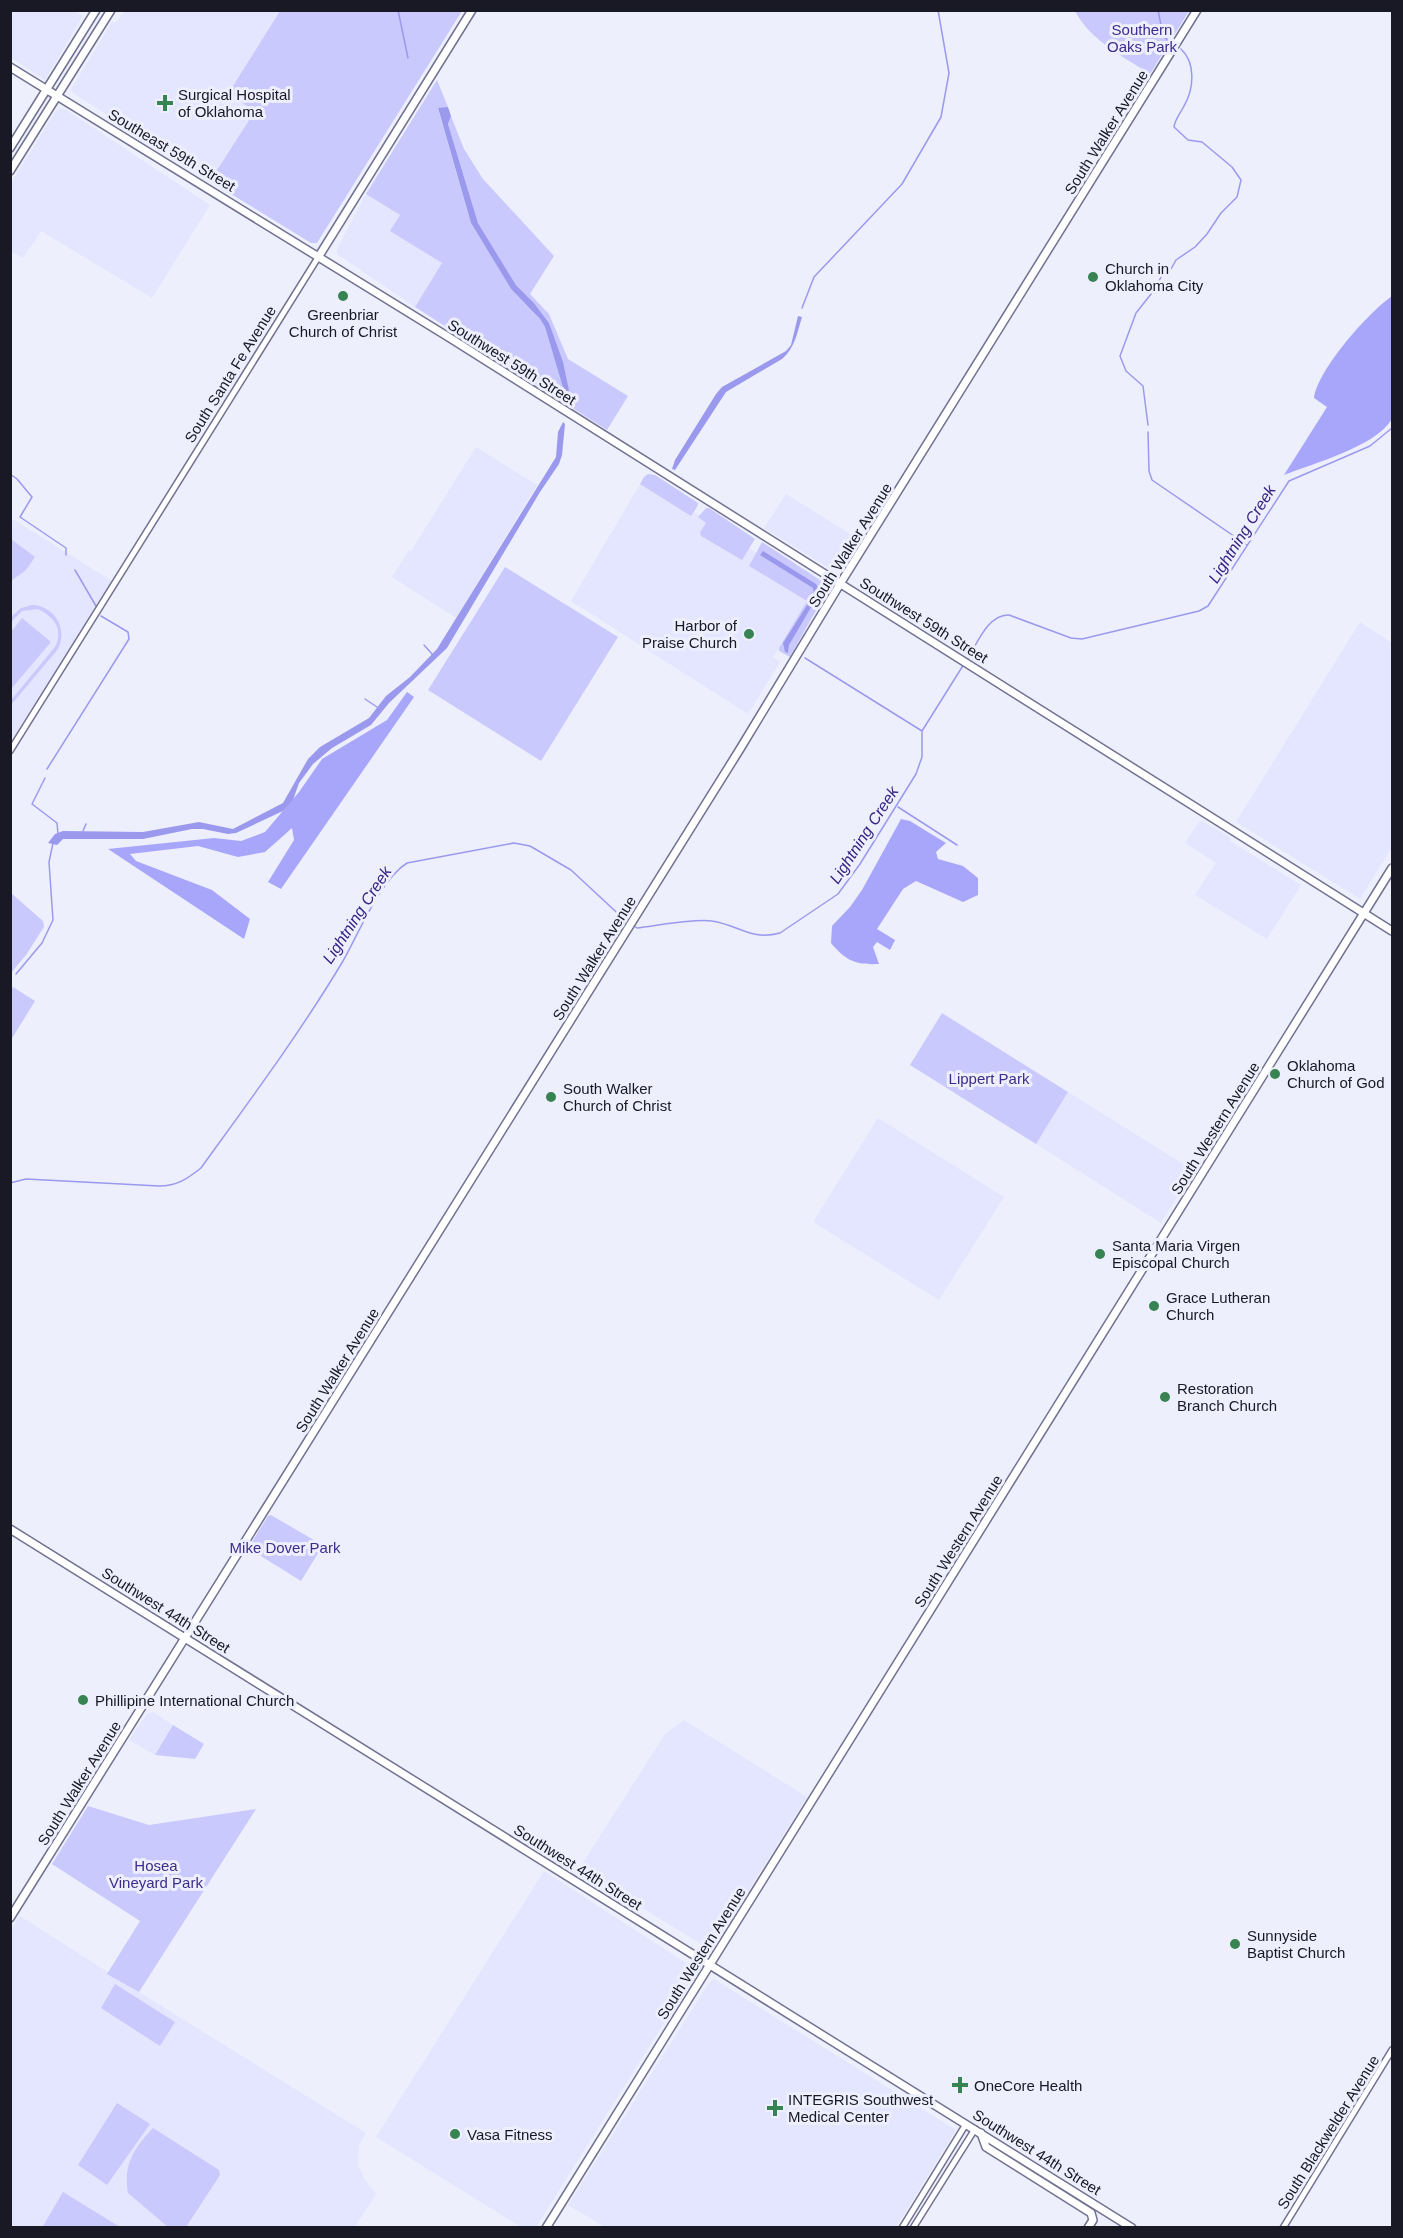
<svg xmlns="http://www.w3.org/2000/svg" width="1403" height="2238" viewBox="0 0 1403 2238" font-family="Arial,sans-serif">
  <rect width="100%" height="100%" fill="#eeeffd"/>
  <path fill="#e4e5ff" d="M10,11H74L83,16L45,80L11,58Z
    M124,11H280L228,94L255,111L210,181L73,93L71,89L112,22H116Z
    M60,109H65L210,205L152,298L41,231L23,258L11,251V183L56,111Z
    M366,194L400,215L391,231L442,263L415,307L337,254V249Z
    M476,447L537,485L456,618L392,577L409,550L411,551Z
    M643,479L760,555L814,594L773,657L780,662L748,714L571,601Z
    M786,494L860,540L840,570H832L764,528Z
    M11,518L112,581L11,744Z
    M1360,622L1392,643V847L1360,899L1236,822Z
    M1200,820L1231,838L1230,841L1301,885L1267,939L1195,895L1216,863L1185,843Z
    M1068,1092L1193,1170L1161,1223L1036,1144Z
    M878,1118L1004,1197L939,1300L813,1222Z
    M153,1712L173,1725L155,1755L129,1740L147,1714Z
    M684,1720L807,1797L711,1950L579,1869L665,1734Z
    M544,1871L694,1968L696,1972L536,2227H521L376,2137Z
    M20,1916L139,1992L366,2133L359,2145L358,2165L365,2180L376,2194L355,2227H11L10,1931Z
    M714,1979L956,2130L896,2227H605L568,2205L709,1983Z"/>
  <path fill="#c9c9fd" d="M280,11H462L317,243H311L210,181L255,111L228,94Z
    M1075,11H1189L1150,74C1122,56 1091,41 1075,11Z
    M437,80L448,107L438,109L471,223L511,289L540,319L545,327L567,400L549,323L534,303L516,285L478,223L448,124L451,116L464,149L483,179L554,256L530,294L549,314L568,359L628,396L607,430L415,307L442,263L390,231L400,215L366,194Z
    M648,474L655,475L698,503L697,507L691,516L640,484L644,477Z
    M706,508H709L755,539L742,560L701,536L700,532L706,523L698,517Z
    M11,539L35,557L26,570L11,581Z
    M762,542L823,582L828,589L790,657L779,651V648L807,601L749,566Z
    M505,567L618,637L541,761L428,690Z
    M32,605C55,606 68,629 58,649L11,705V700L55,647C64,629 54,617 38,609L22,611L11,622V617L21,608Z
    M22,618L51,642L11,689V632Z
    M11,893L43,921L44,927L26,955L11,973Z
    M13,987L35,1001L11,1040L10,993Z
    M942,1013L1068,1092L1036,1144L910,1065Z
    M271,1515L319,1543L320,1550L301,1581L248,1548L268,1516Z
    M173,1725L204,1744L195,1759L155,1755Z
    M88,1806L149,1825L256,1809L139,1992L107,1974L140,1921L52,1864Z
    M115,1984L175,2022L160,2046L101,2008Z
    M117,2103L150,2124L107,2185L78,2165Z
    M153,2128L219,2170L220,2175L186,2227H168L128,2193C123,2165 134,2148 153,2128Z
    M63,2192L120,2227H45L43,2226Z"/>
  <path fill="#a8a6fb" d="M1392,296V419C1375,447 1314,463 1284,475L1327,407L1314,398C1318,369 1368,313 1392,296Z
    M407,692L414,697L281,889L268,882L294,840L292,828L265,852L238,857L198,846L130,854L136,861L212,890L250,919L244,939L108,849L214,838L241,841L265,832L299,792L322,759L387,720Z
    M901,819L910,821L946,843L936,852L938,859L963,866L978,878V895L963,902L916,881L903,889L877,929L895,940L890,950L877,942L873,947L879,964C856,965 846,961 831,943L832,926L850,907L862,890Z"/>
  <path fill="#9b99ed" d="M448,107L451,116L448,124L478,223L516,285L534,303L549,323L563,362L571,400L567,401L545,327L540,319L511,289L471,223L438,108Z
    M798,316L802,317C797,333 795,348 782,359L726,392L675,470L672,469L675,460L716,394L722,387L786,351L791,345Z
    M563,422L565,424L562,455L559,464L540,492L447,648L389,703L371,725L332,748L313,764L299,783L293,800L283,811L236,833L228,834L203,829H192L143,839H63L57,845L48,843L55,834L63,831L143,832L199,822L233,829L283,803L308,759L320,747L369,718L386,696L410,677L437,649L556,457L558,432Z
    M763,551L816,584L820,592L789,645L788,653L785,652L783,643L814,594L813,588L760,555Z"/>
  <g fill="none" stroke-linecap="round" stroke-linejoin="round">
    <path stroke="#9b99ed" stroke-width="1.5" d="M398,10L408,58
      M1158,10L1163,35L1169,42
      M802,308L814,277L902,184L941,117L949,73L938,10
      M1148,425L1143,386L1126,371L1120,356L1136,313L1155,289L1163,273L1171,269L1176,260L1195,247L1207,234L1221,213L1237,197L1241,180L1232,167L1202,142L1188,140L1174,127C1175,119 1180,114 1184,106C1194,89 1196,63 1181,49
      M1148,432L1149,471L1152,480L1247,545
      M10,474L17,479L32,497L20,517L66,548V555
      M75,570L96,606
      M424,645L433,655
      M805,658L922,731
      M967,660C977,644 988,614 1009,615L1071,638L1082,639L1199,611L1208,606L1289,481L1370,446L1392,428
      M365,699L377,707
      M47,769L129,639L128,632L101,616
      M45,778L32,804L57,823L58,834
      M898,807L957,845
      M83,831L86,824
      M634,926L637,928C655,926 695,918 712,921C739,925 751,941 780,933L838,894L860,864L916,774L922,757V731L964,664
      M16,974L42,943L53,920L49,862L53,843
      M10,1183L26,1179L159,1186C177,1186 187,1179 201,1168C250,1100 300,1033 343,961C359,933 380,880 407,863L514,843L530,846L571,870L627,922"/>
    <g stroke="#717291" stroke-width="8">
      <path id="minor" d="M10,751L319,256
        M902,2228L966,2124
        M913,2228L975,2129
        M1283,2228L1392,2050"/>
    </g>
    <g stroke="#717291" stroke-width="10">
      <path id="major" d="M10,67L450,338L1392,931
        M10,148L96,10
        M10,171L111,10
        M319,256L472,10
        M10,1529L1132,2228
        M10,1918L740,749L840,584L1197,10
        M981,2133L986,2147L1091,2213L1093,2220L1088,2228
        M546,2228L1392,868"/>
    </g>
    <use href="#minor" stroke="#fff" stroke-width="5"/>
    <use href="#major" stroke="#fff" stroke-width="7"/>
  </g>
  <g fill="#378352" stroke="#eeeffd" stroke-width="2">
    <path d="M162 94h6v6h6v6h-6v6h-6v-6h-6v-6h6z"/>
    <circle cx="1093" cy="277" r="6"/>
    <circle cx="343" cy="296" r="6"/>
    <circle cx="749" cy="634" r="6"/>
    <circle cx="1275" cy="1074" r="6"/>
    <circle cx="551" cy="1097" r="6"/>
    <circle cx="1100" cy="1254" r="6"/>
    <circle cx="1154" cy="1306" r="6"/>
    <circle cx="1165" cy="1397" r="6"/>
    <circle cx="83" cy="1700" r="6"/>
    <circle cx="1235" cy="1944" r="6"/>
    <path d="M957 2076h6v6h6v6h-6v6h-6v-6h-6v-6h6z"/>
    <path d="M772 2099h6v6h6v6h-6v6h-6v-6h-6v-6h6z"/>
    <circle cx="455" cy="2134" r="6"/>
  </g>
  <g text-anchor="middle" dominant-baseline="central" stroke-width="6" stroke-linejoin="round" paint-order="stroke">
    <g font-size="15" fill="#3d2c8c" stroke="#eeeffd">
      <text x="1142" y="29">Southern<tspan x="1142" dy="17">Oaks Park</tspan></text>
      <text x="989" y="1078">Lippert Park</text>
      <text x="285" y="1547">Mike Dover Park</text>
      <text x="156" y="1865">Hosea<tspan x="156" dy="17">Vineyard Park</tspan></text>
    </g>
    <g font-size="15" fill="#191925" stroke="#eeeffd" text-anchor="start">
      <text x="178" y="94">Surgical Hospital<tspan x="178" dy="17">of Oklahoma</tspan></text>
      <text x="1105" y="268">Church in<tspan x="1105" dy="17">Oklahoma City</tspan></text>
      <text x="343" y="314" text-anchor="middle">Greenbriar<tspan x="343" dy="17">Church of Christ</tspan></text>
      <text x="737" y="625" text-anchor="end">Harbor of<tspan x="737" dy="17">Praise Church</tspan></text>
      <text x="1287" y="1065">Oklahoma<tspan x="1287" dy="17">Church of God</tspan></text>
      <text x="563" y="1088">South Walker<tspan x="563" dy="17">Church of Christ</tspan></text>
      <text x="1112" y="1245">Santa Maria Virgen<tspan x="1112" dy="17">Episcopal Church</tspan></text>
      <text x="1166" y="1297">Grace Lutheran<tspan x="1166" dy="17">Church</tspan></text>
      <text x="1177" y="1388">Restoration<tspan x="1177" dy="17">Branch Church</tspan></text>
      <text x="95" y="1700">Phillipine International Church</text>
      <text x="1247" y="1935">Sunnyside<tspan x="1247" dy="17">Baptist Church</tspan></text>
      <text x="974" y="2085">OneCore Health</text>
      <text x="788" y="2099">INTEGRIS Southwest<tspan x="788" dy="17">Medical Center</tspan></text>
      <text x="467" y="2134">Vasa Fitness</text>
    </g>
    <g font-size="15" fill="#191925" stroke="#eeeffd">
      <text transform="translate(1106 132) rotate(-58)">South Walker Avenue</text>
      <text transform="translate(172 150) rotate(31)">Southeast 59th Street</text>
      <text transform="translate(512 362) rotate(32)">Southwest 59th Street</text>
      <text transform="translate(230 374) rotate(-58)">South Santa Fe Avenue</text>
      <text transform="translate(850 545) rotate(-58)">South Walker Avenue</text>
      <text transform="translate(924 620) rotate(32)">Southwest 59th Street</text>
      <text transform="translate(594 958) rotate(-58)">South Walker Avenue</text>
      <text transform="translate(1215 1128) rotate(-58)">South Western Avenue</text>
      <text transform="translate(337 1370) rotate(-58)">South Walker Avenue</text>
      <text transform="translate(958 1541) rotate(-58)">South Western Avenue</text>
      <text transform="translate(166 1610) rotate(32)">Southwest 44th Street</text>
      <text transform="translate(79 1783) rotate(-58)">South Walker Avenue</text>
      <text transform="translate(578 1867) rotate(32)">Southwest 44th Street</text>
      <text transform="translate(701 1953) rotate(-58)">South Western Avenue</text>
      <text transform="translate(1328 2132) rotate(-58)">South Blackwelder Avenue</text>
      <text transform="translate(1037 2152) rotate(32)">Southwest 44th Street</text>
    </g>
    <g font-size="16" font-style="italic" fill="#362383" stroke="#eeeffd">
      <text transform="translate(1242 534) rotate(-58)">Lightning Creek</text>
      <text transform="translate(864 835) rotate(-57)">Lightning Creek</text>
      <text transform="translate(357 915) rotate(-57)">Lightning Creek</text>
    </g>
  </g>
  <rect width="1403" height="2238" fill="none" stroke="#191925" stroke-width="24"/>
</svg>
